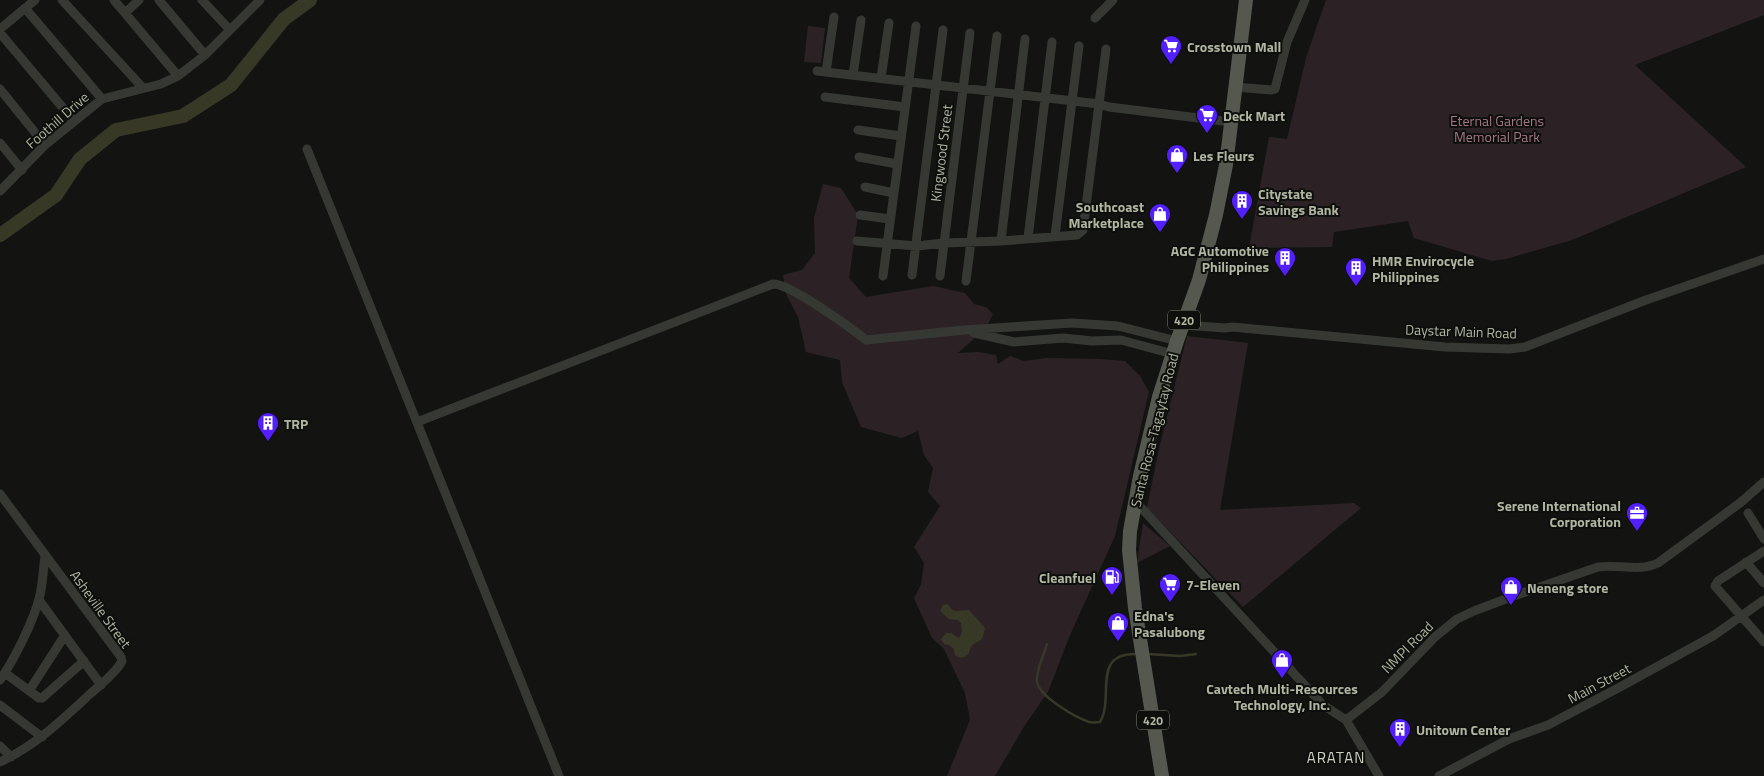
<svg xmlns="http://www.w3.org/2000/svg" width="1764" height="776" viewBox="0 0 1764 776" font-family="'Titillium Web',sans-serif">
  <rect width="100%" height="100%" fill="#131412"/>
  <path fill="#2c2225" d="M1326,0H1764V15L1635,65L1746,167L1572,240L1506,259L1492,261L1414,238L1408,221L1334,232L1332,247L1249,248L1269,137L1287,139L1306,58Z
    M808,26L825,28L821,63L804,62Z
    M823,184L841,188L858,215L849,278L866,297L933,286L965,293L974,304L986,307L993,314L986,328L958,353L978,352L996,355L998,364L1010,356L1024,361L1046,358L1101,359L1125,361L1140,376L1149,392L1115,536L1070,635L1048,692L1025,725L995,776H947L970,720L965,693L944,649L932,638L914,598L921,585L924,563L914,547L940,506L928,492L933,468L924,455L918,431L902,438L861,427L842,382L840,360L806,352L798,317L786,294L783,275L802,270L815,253L814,218Z
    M1187,336L1248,343L1220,510L1354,503L1361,508L1243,607L1147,508L1158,453Z
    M1143,523L1170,546L1137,563Z"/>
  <path fill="#383827" d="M948,604L952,610L956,611L969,610L985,628L982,639C975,644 971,643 969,653C965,658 960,659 955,655L954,649L949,645L944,644L941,639L946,633H951L959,638L962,632L961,623L958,620L949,619L940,611L943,605Z"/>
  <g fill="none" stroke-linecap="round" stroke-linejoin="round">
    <path stroke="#383827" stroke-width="2.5" d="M1047,644C1044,654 1035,674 1037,682C1040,697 1075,717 1089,722C1093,723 1096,722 1100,722C1115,697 1090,652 1138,654
      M1148,654L1180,656L1196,654"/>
    <path stroke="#383827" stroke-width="14" d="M0,235L56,195L80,159L116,130L183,116L231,85L284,19L310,0"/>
    <path stroke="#363933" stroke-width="9" d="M62,0L143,88
      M114,0L178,76
      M159,0L205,55
      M202,0L230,30
      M25,8L102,99
      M125,13L139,0
      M1095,18L1113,0
      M0,29L35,0
      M0,33L74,121
      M817,71L1099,104L1109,107L1231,122
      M826,72L834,17
      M853,75L861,20
      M881,78L889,23
      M1234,87L1272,90L1275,89L1287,42L1305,0
      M0,89L45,145
      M825,97L905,107
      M858,130L901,136
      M0,143L22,170
      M307,149L559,776
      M859,157L897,164
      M865,187L894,193
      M0,191L45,145L102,99L161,84L178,76L205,55L260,0
      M860,215L890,219
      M1055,236L1079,46
      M1028,238L1052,42
      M857,241L917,246L944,243L1001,241L1077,235L1083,230L1106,49
      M1001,241L1025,39
      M912,275L943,30
      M883,276L916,26
      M940,276L970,33
      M966,281L997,36
      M1182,325L1225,328L1232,327L1445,347L1509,349L1525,347L1646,300L1764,259
      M974,333L1014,342L1063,338L1092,341L1121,340L1173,354
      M417,422L773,284C789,283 851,328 866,340L964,330L1072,323L1118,326L1177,341
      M0,494L121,657L122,661C116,673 100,685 90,694C62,720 35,746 0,762
      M1135,501L1323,705L1346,720L1379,776
      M1748,513L1764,539
      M1764,551L1718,581L1715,586L1764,642
      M1746,562L1764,583
      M39,600L101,685
      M5,673L39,698H42L84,661
      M0,680C14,660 33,622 39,599C43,585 43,570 45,556
      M29,691L65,635
      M0,705L42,737
      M1346,720L1382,692L1435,637L1457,619L1474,611L1511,597L1598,567C1618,564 1639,572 1658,563L1740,503L1764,482
      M0,746L11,757
      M1439,776L1509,739L1548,725L1620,687L1713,636L1764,600"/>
    <path stroke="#55584e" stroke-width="14" d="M1162,776L1135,608L1129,550L1130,531L1140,476L1159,397L1177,341L1199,280L1216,215L1226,165L1246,0"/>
  </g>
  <defs>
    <g id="supermarket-pin" transform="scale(1.125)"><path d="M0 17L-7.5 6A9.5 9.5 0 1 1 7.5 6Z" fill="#541fff" stroke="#0e0f0d"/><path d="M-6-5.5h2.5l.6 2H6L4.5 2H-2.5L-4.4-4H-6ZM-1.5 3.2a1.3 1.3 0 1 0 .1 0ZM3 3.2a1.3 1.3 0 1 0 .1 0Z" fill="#fff"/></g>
    <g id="shop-pin" transform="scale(1.125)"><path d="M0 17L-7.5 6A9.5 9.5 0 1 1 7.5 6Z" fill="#541fff" stroke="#0e0f0d"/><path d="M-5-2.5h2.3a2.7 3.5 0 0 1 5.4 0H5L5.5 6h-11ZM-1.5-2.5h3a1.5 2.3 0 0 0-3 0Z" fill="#fff"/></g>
    <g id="building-pin" transform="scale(1.125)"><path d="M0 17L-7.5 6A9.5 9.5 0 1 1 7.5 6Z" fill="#541fff" stroke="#0e0f0d"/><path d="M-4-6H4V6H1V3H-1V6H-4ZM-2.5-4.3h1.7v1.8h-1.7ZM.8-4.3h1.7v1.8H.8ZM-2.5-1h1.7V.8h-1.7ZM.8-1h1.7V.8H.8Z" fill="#fff"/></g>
    <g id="office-pin" transform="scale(1.125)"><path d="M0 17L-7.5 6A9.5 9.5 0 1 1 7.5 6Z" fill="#541fff" stroke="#0e0f0d"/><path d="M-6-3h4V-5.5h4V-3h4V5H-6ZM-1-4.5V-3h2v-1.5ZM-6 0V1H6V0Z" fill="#fff"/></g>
    <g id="fuel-pin" transform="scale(1.125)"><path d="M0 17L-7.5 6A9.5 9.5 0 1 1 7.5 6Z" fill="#541fff" stroke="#0e0f0d"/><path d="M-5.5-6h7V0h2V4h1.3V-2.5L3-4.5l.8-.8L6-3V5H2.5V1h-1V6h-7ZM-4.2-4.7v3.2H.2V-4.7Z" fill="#fff"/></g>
  </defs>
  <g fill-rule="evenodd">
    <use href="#supermarket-pin" x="1171" y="46"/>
    <use href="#supermarket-pin" x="1207" y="115"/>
    <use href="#shop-pin" x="1177" y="155"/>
    <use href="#building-pin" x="1242" y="201"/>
    <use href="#shop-pin" x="1160" y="214"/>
    <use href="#building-pin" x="1285" y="258"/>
    <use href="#building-pin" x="1356" y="268"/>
    <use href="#building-pin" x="268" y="423"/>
    <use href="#office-pin" x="1637" y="513"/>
    <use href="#fuel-pin" x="1112" y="577"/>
    <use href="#supermarket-pin" x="1170" y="584"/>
    <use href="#shop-pin" x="1511" y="587"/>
    <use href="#shop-pin" x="1118" y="623"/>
    <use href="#shop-pin" x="1282" y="660"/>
    <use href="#building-pin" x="1400" y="729"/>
  </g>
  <g text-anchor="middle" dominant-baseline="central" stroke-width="4" stroke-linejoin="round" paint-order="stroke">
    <g fill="#0e0f0d" stroke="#7f8475" stroke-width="1">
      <rect x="1168" y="310.5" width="32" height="19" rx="4"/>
      <rect x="1137" y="710.5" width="32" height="19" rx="4"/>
    </g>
    <g font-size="12" font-weight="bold" fill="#b0b6a2">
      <text x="1184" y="320">420</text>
      <text x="1153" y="720">420</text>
    </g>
    <g font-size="14" font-weight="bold" fill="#b0b6a2" stroke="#0e0f0d" text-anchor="start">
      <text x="1187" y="46">Crosstown Mall</text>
      <text x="1223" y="115">Deck Mart</text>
      <text x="1193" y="155">Les Fleurs</text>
      <text x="1258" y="193">Citystate<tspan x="1258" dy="16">Savings Bank</tspan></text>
      <text x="1144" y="206" text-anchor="end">Southcoast<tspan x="1144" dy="16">Marketplace</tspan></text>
      <text x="1269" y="250" text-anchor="end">AGC Automotive<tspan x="1269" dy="16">Philippines</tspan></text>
      <text x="1372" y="260">HMR Envirocycle<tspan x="1372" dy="16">Philippines</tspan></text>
      <text x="284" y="423">TRP</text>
      <text x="1621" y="505" text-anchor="end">Serene International<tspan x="1621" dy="16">Corporation</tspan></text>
      <text x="1096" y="577" text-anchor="end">Cleanfuel</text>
      <text x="1186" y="584">7-Eleven</text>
      <text x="1527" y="587">Neneng store</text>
      <text x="1134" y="615">Edna's<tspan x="1134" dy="16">Pasalubong</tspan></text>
      <text x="1282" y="688" text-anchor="middle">Cavtech Multi-Resources<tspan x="1282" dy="16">Technology, Inc.</tspan></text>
      <text x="1416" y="729">Unitown Center</text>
    </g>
    <g font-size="14" fill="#b0b6a2" stroke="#0e0f0d">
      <text transform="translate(57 120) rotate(-41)">Foothill Drive</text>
      <text transform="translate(941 153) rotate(-83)">Kingwood Street</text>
      <text transform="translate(1461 331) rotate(2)">Daystar Main Road</text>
      <text transform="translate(1154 430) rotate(-76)">Santa Rosa-Tagaytay Road</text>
      <text transform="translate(101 609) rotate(54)">Asheville Street</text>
      <text transform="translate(1407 647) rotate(-45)">NMPI Road</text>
      <text transform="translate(1599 683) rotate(-28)">Main Street</text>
    </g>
    <g font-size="14" fill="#a27787" stroke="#0e0f0d">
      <text x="1497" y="120">Eternal Gardens<tspan x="1497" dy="16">Memorial Park</tspan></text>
    </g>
    <g font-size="15" letter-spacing="1" fill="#cdd1c3" stroke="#0e0f0d">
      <text x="1336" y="757">ARATAN</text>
    </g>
  </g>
</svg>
